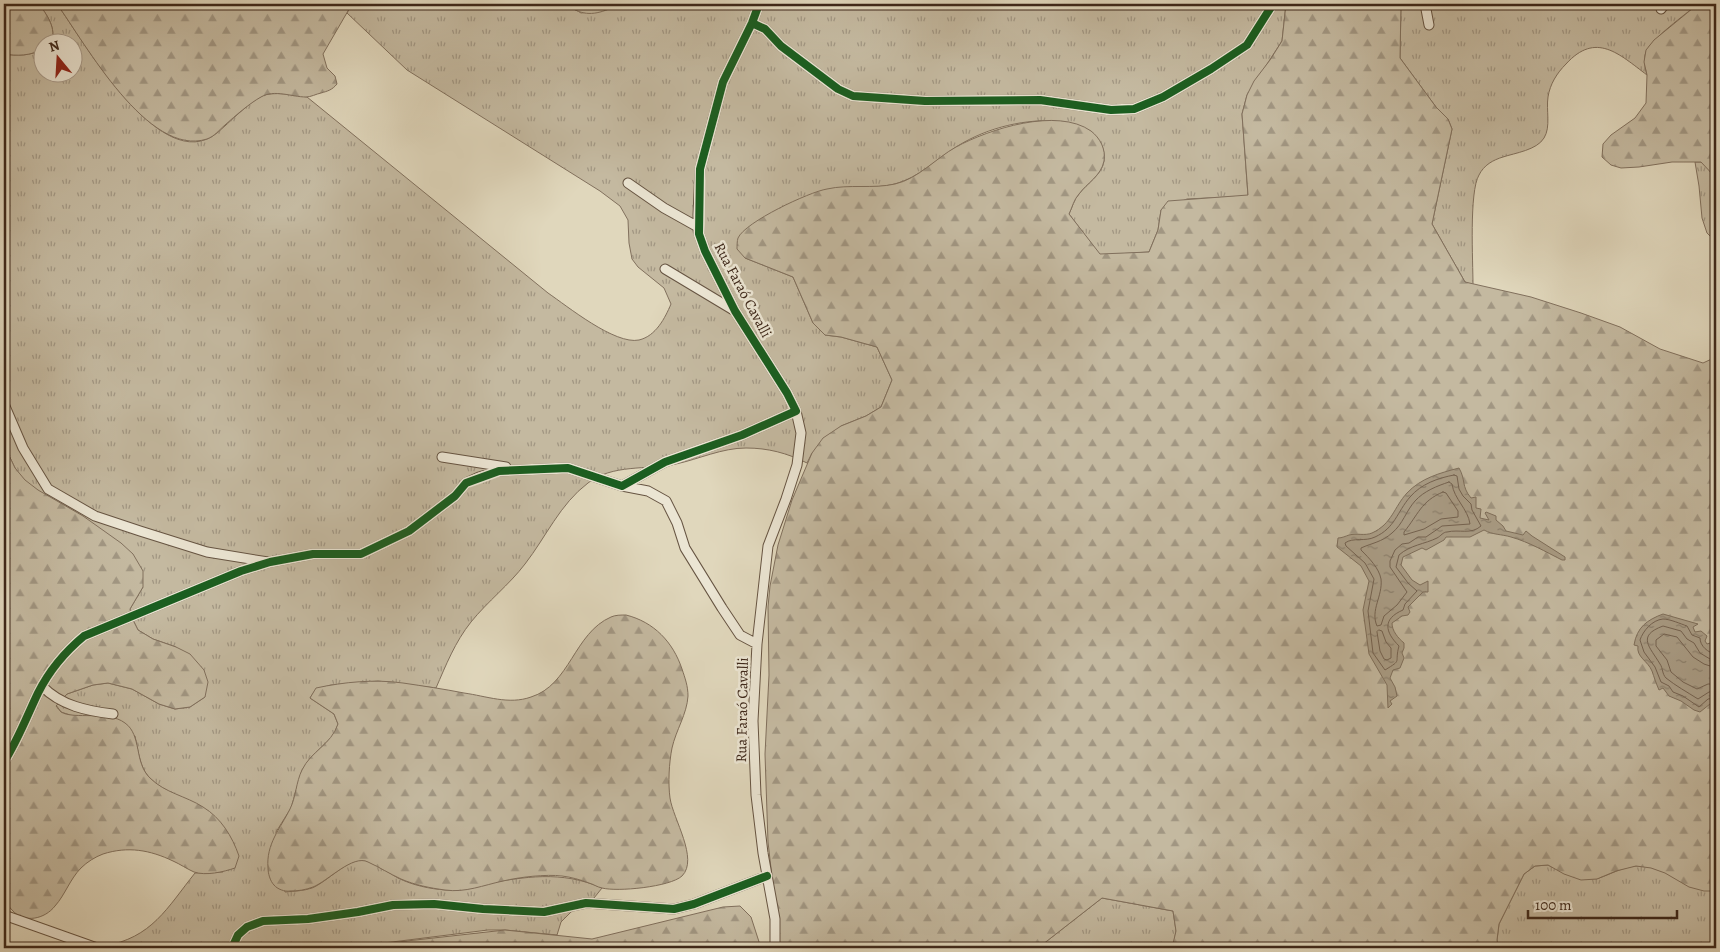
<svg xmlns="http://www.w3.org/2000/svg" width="1720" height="952" viewBox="0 0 1720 952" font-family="Alegreya,serif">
  <defs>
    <pattern id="grass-tufts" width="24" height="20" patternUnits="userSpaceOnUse" patternTransform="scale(1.25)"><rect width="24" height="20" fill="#c4b9a0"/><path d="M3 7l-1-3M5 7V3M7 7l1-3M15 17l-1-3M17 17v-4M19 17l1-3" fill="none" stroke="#a19682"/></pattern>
    <pattern id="forest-firs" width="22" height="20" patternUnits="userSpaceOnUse" patternTransform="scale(1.25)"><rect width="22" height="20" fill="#c4b9a0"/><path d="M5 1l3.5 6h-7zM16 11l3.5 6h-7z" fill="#a19682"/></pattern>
    <pattern id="water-ripples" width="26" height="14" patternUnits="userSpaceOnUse" patternTransform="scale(1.25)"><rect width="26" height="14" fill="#a99c85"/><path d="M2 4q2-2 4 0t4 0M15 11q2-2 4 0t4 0" fill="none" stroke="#8b7f6c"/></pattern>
  </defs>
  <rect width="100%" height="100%" fill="#e0d7bc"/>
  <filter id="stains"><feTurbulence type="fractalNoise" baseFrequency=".004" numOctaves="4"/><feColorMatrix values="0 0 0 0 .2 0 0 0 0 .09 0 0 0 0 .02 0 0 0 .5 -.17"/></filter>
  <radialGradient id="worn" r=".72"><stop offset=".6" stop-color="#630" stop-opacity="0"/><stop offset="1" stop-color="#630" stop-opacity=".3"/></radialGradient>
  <path fill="url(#grass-tufts)" stroke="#81705d" d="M39,4H57C83,40 161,178 217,133C229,123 249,102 262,96C273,91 295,95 307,97L548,293C567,306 615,345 639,340C656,336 665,318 671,304L664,288L638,267L632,259L629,243L628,220L620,206L600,191L407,70L347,13L352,4H566L581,13L609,9L612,4H1286L1282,41L1247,95L1242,114L1248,196L1187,199L1161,210L1158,230L1149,252L1100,255L1069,214C1072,208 1074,199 1079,194C1087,183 1102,175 1104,161C1106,145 1095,131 1080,127C1072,125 1062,122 1054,121C1020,119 981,130 953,149C935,161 918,177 898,183C883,188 864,187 849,187L745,258L793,277L813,323L825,335L841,337L877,347L892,380L881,407L866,416L841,426L812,453L807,463C787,453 768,448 746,448C722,448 699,459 676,464C647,470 612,464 588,483C560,504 546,537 525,564C509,585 488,601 471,622C455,642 446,665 436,688L378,681L331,685L316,689L310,698L334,714L338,724L334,735L311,757L302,770L291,808L276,832L285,892C295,891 303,891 312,888C327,882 348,858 364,860C371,861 391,874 398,878C412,885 430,889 446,890C457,892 472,886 483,884C525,877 561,870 602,888L594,898L571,912L561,922L557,935L505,930H488L344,948H53C70,945 87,949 104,946C152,938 167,908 195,873L223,872L202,807C186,799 160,791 148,776C139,765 138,749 135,736L61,712L56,705L67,694L93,685L108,683L132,689L159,704L175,709L190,707L205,697L176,647L153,639L138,630L131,616L130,609L143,587L24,480L15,468L4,445V54C17,56 31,56 42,49V72H72V42H51C57,29 47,15 39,4Z
    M1401,4H1698C1687,13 1650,40 1646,52C1643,60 1645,67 1647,75C1619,54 1596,31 1566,64C1557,73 1550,84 1548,97C1546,110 1551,127 1544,138C1537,150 1515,153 1503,157C1493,160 1484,165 1479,175C1469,192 1473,261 1473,285L1465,282L1432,224L1452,129L1448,119L1436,107L1400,58Z
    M1695,162H1702L1716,178V242L1707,233L1702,218L1699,186Z
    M1548,865C1560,871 1586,882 1599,878C1611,874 1623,867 1636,866C1660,864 1692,887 1716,891V948H1498L1497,940L1499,924L1524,874L1535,866Z
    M1102,898L1173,911L1176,931L1173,947L1038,948Z"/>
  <path fill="url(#forest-firs)" stroke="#81705d" d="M4,4H39C47,15 57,29 51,42H42V49C31,56 17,56 4,54Z
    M57,4H352L323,54L327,68L335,76L337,84C332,90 328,91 321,93C316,94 311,97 306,97C292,97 274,89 261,97C250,103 235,116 225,125C219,130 215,136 207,139C148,158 85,43 57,4Z
    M566,4H612L609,9C592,16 580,15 566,4Z
    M1286,4H1401L1400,58L1436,107L1448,119L1452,129L1432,224L1465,282L1531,297L1581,313L1620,327L1660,349L1703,363L1716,357V891H1704L1689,887L1665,873L1651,868L1636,866L1616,871L1597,879L1581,880L1564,874L1548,865L1535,866L1524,874L1499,924L1497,940L1498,948H1172L1176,931L1173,911L1102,898L1038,948H772V877L768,842L765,754L769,675L768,607L770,586L778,545L792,500L812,453L823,438L841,426L866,416L881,407L892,380L877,347L841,337L825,335L813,323L793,277L745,258L737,249C737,246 737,241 738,238C745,222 809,192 827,189C849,184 873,189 895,184C918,179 936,158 956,147C989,129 1057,107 1091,131C1100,138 1106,149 1104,161C1101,176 1087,183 1079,194C1074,199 1072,208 1069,214L1100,254L1149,252L1158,230L1161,210L1168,201L1248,195L1242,114L1247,95L1254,81L1270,60L1282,41Z
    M1698,4H1716V178L1701,162H1672L1639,167L1621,168L1611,165L1602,157L1603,144L1611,135L1635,118L1646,103L1647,75L1644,62L1646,50L1654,40Z
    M4,445L15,468L25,480L38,490L83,516L121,543L133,554L143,571V587L130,609L131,616L138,630L153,639L176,647L190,654L204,670L208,682L205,697L190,707L175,709L159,704L132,689L108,683L93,685L67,694L56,706C58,708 59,710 61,712C74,720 108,710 125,723C142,735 134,763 150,778C165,793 186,796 203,807C221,818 232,836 239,856L235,868C223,872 206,876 194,872C187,869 180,864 173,861C150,850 128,846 103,854C95,857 87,862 81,868C70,879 65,895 55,906C45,919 24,924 12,910C9,907 6,902 4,898Z
    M626,615C654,622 673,642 682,669C685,678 688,686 688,696C687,714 676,730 672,748C669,763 668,783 670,798C673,819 699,859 682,876C670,887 617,892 602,888C597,887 593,884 589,883C581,880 571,877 562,876C546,874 520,877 503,881C484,885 465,893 445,890C430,888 415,885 401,879C390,874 379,867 368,862C353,854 328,881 313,887C305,890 298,891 290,891C285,892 277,889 274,885C270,881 268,873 268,868C266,844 280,829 290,809C296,797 296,782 302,770C311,751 331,745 338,724L334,714L310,698L316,688C344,682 374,679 403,683C423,686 444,689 464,693C486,696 509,705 531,697C570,685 574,633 611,617C615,615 621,615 626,615Z
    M740,906L751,917L761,948H344L505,930L592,939L723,907Z"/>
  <path fill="url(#water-ripples)" stroke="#7e6e5a" d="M1459,468C1466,480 1461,486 1471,498L1476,497V508L1481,509L1480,518L1489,520L1485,513L1486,512L1496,516V520L1503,526L1506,531L1523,535L1526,531L1532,536L1565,557V560H1562C1546,552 1529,542 1511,537C1501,534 1493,535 1484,530L1470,537H1446L1444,540L1426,550L1422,548L1403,557L1401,565L1412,580L1420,585L1428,581V592H1423L1408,607L1410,612L1408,615L1402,616L1392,623C1392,631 1398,638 1404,643V648L1402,653L1404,658L1400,668L1393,670L1390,678L1395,687L1397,696L1390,701L1392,704L1388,708L1387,685L1369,654L1363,610L1369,581L1361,566L1337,547L1338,538C1342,538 1346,536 1349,535C1357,533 1365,536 1372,533C1392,524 1394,507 1407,493C1421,478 1440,473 1459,468Z
    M1663,614L1698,624L1693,627L1695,632L1701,631L1707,636L1705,641L1707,644L1710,643L1716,650V672L1714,674L1716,682V703L1710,704L1700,712L1694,710L1681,701L1669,696L1663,688L1659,690C1656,683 1654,677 1652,671C1648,661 1636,657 1638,646L1634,645C1637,627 1647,620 1663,614Z"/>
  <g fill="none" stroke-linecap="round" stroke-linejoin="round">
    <path stroke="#746250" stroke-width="1" d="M1454,475L1457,476L1459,489L1463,496L1471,504L1472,510L1481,526C1471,535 1459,529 1447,532C1443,532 1441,536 1437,538C1425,544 1410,545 1399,555L1396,567L1408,583L1417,591L1405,604L1403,610C1382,619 1385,632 1399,646C1394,664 1403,659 1385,670L1373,653L1368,611L1374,579L1365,563L1346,546L1345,543C1353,537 1365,542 1375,537C1395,528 1397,512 1410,497C1421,484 1438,478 1454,475Z
      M1449,482L1452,484C1454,499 1468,509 1470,524L1442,526L1426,537H1418L1409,543L1402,544L1395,550L1390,561V567L1407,592L1397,605L1384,616L1381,625L1377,626C1370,610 1383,596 1381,579C1379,568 1369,558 1361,550V548C1372,543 1382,542 1392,533C1403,524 1406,511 1415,501C1424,491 1437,486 1449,482Z
      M1443,492L1446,493L1458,511V517L1441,519L1424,529L1404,535V532C1418,515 1421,501 1443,492Z
      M1379,630L1382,631L1386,642L1391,648V658L1387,660L1384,659L1380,651L1377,632Z
      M1716,654C1708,653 1700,646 1700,638L1692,635L1687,626C1681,624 1670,619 1663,619C1652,620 1643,631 1640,640L1644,652L1655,667L1661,682L1669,686L1673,692L1683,696L1699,707L1708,699L1716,698
      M1716,660L1710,659L1700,653L1694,643L1687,639L1681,631L1663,626C1636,636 1650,647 1660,664C1663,668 1662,674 1666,678C1676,686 1687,692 1698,699L1709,692L1716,691
      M1716,668L1704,664L1693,657L1677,637L1664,634L1656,640V646L1667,660L1671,672L1683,682L1697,689L1708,684H1716"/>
    <g stroke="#665442" stroke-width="11">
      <path id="street" d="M759,4L752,23L723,82L700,169L698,215L699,234L705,251L735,311L787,393L796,411L801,433L797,465L786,499L768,546L757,644L753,721L756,795L763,853L775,919V948
        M1425,4L1429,25
        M1661,9L1665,4
        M752,23L765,29L781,46L838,89L853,96L925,101L1040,100L1111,110L1134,109L1163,97L1211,69L1247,45L1273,4
        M628,183L664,208L698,227
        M665,269L735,311
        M4,404L23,448L48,489L95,516L140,531L207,552L268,562
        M442,457L506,467
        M622,486L665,462L742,435L796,411
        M42,686C61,706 88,711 113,714
        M4,762C18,740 27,716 38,693C49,671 66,651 84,636L241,571L270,562L313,554H361L409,531L455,496L466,483L479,477L499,471L568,468L622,486L648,491L666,501L677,523L685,548L722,608L740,635L757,644
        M4,915L97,948
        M232,948L238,935L247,927L263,921L308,919L358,912L393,905L434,904L483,909L544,912L586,903L674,909L694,904L767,876"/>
    </g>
    <use href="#street" stroke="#ebe5d3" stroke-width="9"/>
    <g stroke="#ebe5d3" stroke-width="11">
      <path id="cycleway" d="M752,23L765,29L781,46L838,89L853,96L925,101L1040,100L1111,110L1134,109L1163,97L1211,69L1247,45L1273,4
        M4,762C18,740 27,716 38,693C49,671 66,651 84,636L241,571L270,562L313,554H361L409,531L455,496L466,483L499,471L568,468L622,486L665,462L742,435L796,411L787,393L735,311L705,251L699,234L700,169L723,82L752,23L759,4
        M232,948L238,935L247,927L263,921L308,919L358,912L393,905L434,904L483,909L544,912L586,903L674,909L694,904L767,876"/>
    </g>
    <use href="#cycleway" stroke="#1b5e20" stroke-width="8"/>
  </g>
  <g text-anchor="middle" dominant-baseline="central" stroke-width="5" stroke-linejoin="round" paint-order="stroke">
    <g font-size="15" fill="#3e281a" stroke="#ebe5d3">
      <text transform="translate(743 290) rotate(62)">Rua Faraó Cavalli</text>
      <text transform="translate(742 710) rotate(-89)">Rua Faraó Cavalli</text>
    </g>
  </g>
  <rect width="1720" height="952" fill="none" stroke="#e0d7bc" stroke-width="20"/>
  <rect x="5" y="5" width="1710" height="942" fill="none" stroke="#3e281a" stroke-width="2.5"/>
  <rect x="10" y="10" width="1700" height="932" fill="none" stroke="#3e281a"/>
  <g transform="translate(58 58) rotate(342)"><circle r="24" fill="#ebe5d3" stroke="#a69989"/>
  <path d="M0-4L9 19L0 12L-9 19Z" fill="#8f2418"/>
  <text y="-8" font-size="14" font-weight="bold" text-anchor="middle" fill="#3e281a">N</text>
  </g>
  <path d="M1528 910v8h149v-8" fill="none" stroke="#3e281a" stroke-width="2.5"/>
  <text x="1535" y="910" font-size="15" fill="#3e281a" stroke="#ebe5d3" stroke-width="4" paint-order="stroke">100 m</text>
  <rect width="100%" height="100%" filter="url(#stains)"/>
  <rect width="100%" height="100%" fill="url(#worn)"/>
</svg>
